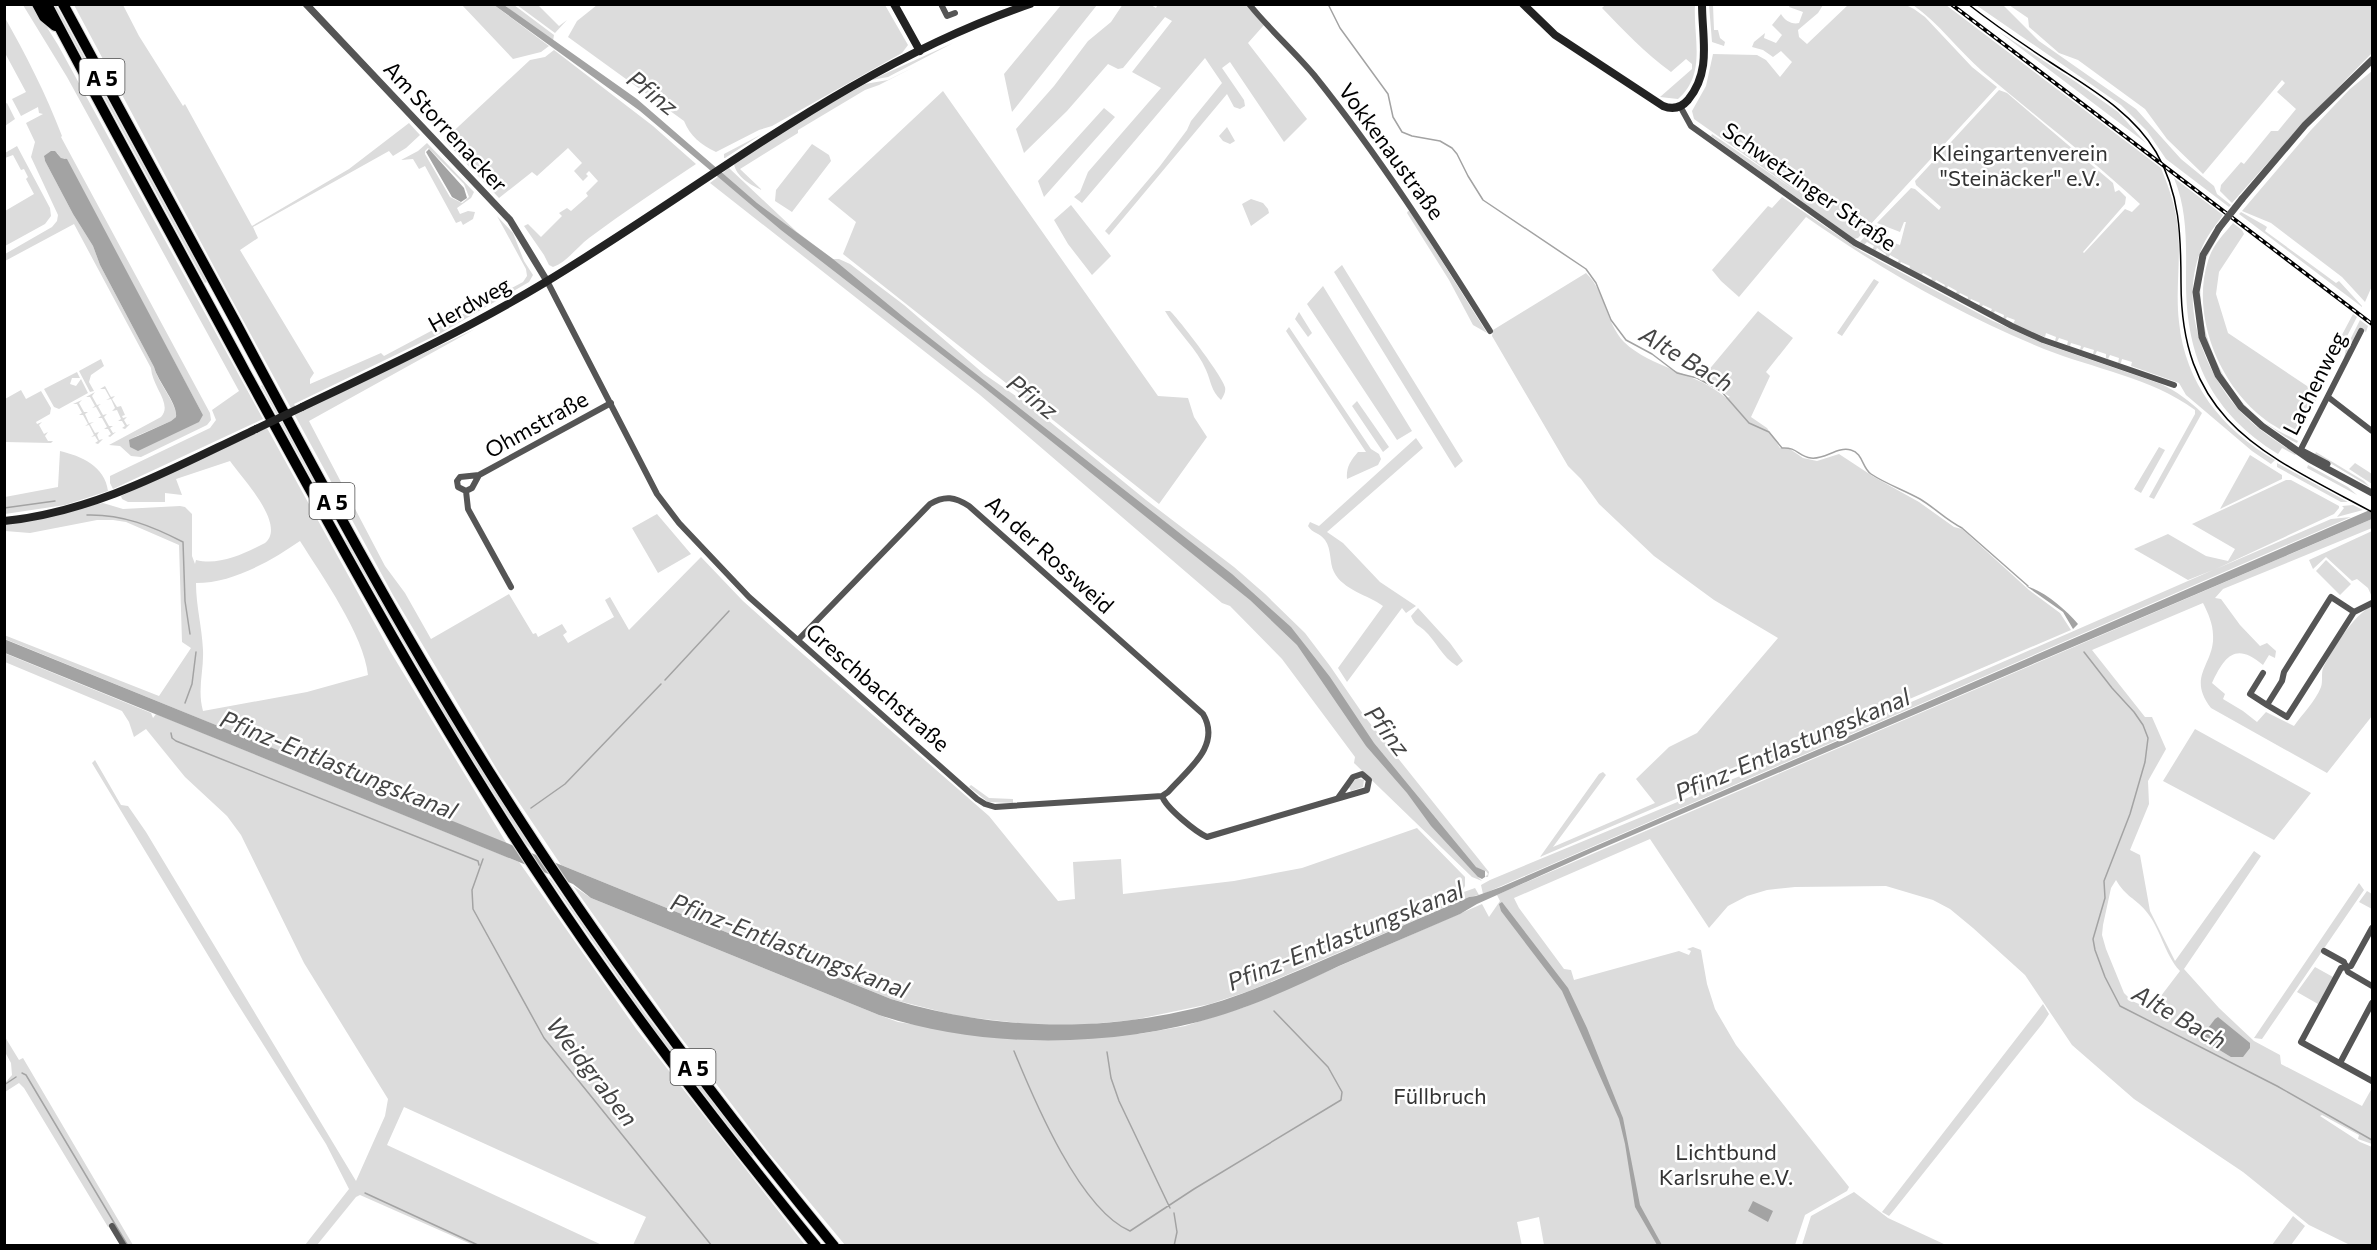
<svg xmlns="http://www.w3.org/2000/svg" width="2377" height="1250" viewBox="0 0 2377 1250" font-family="Commissioner,sans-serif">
  <rect width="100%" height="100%" fill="#fff"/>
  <path fill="#dcdcdc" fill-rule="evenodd" d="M1062,4L1097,5L1012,112L1004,74Z
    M1123,4L1151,5L1156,8L1158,4L1246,5L1264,25L1248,43L1307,119L1284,142L1230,62L1222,68L1244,100L1245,106L1240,109L1234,107L1227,94L1109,235L1105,231L1160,166L1187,130L1191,121L1222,83L1205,58L1082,203L1074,197L1080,192L1088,172L1161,88L1132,72L1172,21L1165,17L1123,68L1118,69L1108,64L1067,111L1024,153L1016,129L1054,86L1088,41L1111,22Z
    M23,5H33L58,45L263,419L113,489L110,483V476L210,428L216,420L212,410L239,391L67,77Z
    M54,5H56L207,282L205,283Z
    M74,5H123L139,36L183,106L185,104L252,226L349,169L409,123L420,135L406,148L393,156L389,151L253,227L258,238L240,250L314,373L310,379V384L381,353L384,356L523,282L527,276L526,269L497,216L513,233L524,261L533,275L529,282L441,333L294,404L299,412L475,329L309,421L385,566L405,593L431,639L509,594L533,634L536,633L538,637L562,624L567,632L563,635L568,643L614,617L605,600L610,597L629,630L701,557L743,601L781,635L989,816L1058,901L1075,899L1073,862L1121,859L1123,894L1234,881L1302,868L1417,828L1465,877V886L1461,893L1475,888L1479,895L1469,897L1249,991L1210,1004L1133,1020L1081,1025H1034L958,1016L891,999L561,865L499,773L393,595L227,291Z
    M462,5H494L549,46L541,52L513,59Z
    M504,5H514L554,35L553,41Z
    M517,5H538L559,26L567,20L555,33Z
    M885,5L908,45L902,53L772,126L759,130L716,152C701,145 690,136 684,121L568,37L577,21L597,5Z
    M1605,5H1695C1693,37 1707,74 1678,99L1660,97L1692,69V64L1686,59L1671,72C1645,53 1624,31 1602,8Z
    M1709,5H1713L1714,30H1718L1720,38L1725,42L1724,46L1712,42Z
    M1790,5H1823L1818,13L1798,30L1799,37L1807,44L1848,5H1906L1914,9L1925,17L1972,67L1997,87L1858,238L1854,239L1711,136L1712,134L1800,194L1694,119L1692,111L1706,86L1713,54L1757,55L1766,60L1780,77L1792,62L1781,51L1773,57L1763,50L1752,47L1754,42L1765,33L1764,38L1776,43L1782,35L1772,25L1781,14C1784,20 1792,25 1799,23L1803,12L1789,7Z
    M1913,5H1946L2161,168C2168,185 2174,202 2177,221C2182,254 2175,288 2179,322C2185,383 2222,430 2275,460L2271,464L2252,451L2186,395L2179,383L2131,366L2132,362L2122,359L2121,363H2118L2119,358L2110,355L2108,359L2106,358V354L2097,351L2095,355L2093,354L2094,350L2084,347L2082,350H2080L2081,346L2071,343L2070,346L2067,345L2068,341L2059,338L2057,342L2055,341L2056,337L2046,333L2045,337L2013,324L2015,320L2007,317L2005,320L2003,319L2004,315L1995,311L1993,314L1990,313L1992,309L1983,305L1981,308L1978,307L1980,303L1971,299L1969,302L1967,301L1968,297L1960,293L1958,296L1955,295L1957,291L1948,286L1946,290L1943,289L1945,285L1936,280L1934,284L1930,282L1932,278L1923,273L1921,276L1909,270L1910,266L1901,262L1899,265L1897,264L1899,260L1890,255L1888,259L1885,257L1886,254L1877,248L1875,252L1872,250L1874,246L1867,242L1864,245L1860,242L1875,225L1889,231L1886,240L1900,245L1906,222H1904L1900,232L1877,223L1911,188L1915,189L1939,210L1941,207L1916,185L1915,181L1999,90L2007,93L2113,183L2115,192L2119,190L2126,197L2125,204L2083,252L2084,253L2125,209L2132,212L2140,204C2089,157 2034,115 1982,71C1958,50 1939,23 1913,5Z
    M1976,5H2003L2039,41L2136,109L2181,159L2214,186L2217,194L2231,205L2229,207L2166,159L2147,131L2121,105Z
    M2009,5H2372V53L2304,122L2232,203L2220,191L2221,185L2241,162L2244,164L2271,131H2278L2296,109L2277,92L2285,83L2282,80L2203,174L2167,139L2145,109L2078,60L2059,53L2029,27L2028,18Z
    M4,16C26,55 46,94 62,136L61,137L210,413L211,420L207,425L141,457L131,456L120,446L109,445L161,417C173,404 152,387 151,368L74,224L5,261V254L52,227L57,221L58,215L31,157L35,142L26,123L43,114L39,113L38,107L21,116L12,99L26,92L5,53ZM57,153L61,158H65L203,415L132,438L171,421L176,417C178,405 158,383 154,367L100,265L93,246L73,214L45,161L44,157Z
    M1998,31L2076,82L2118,112L2146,143Z
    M953,43L888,77L871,80Z
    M554,50L653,126L696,164C660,188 624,212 589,238C577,247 567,262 553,267L549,265L544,255L524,226L528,224L541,237L562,216L559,213L567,208L571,211L588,196L586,193L598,181L589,171L586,174L588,176L583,181L574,171L582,163L568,148L537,176L532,172L499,198L444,140L530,60L545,57Z
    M918,65L879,85L865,90L798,130V133L740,169L762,190C750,185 736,176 734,164L794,124L865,84L888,80Z
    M2372,71V286L2365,302L2342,277L2271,223L2242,211L2311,130L2350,89Z
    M943,91L1158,396L1188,398L1194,417L1207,437L1159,504L843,254L856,222L828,199Z
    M7,103L15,119L5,126V104Z
    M1104,108L1115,117L1044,197L1038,181Z
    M1227,127L1235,141L1230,144L1223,141L1219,136Z
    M762,134L725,158H724V154Z
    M427,143L474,192L471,198L457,208L460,214L468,211L475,212L473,219L463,225L461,221L456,223L425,166L419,169L413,159L401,160L418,151ZM428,148L464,184L469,197L462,203L450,197L425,154V151Z
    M812,144L829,155L831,161L792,212L775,201L776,190Z
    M17,146L50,208L51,216L45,224L5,246V211L34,194L26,179L28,177L24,169L21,170L13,155L5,158V153Z
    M729,168L797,232L833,259H839L850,264L904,305L984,374L1033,408L1146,500L1234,567L1265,594L1305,633L1330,666L1365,717L1489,872L1488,877H1485L1488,874L1486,871L1483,872L1476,867L1478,877L1482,881L1472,877L1354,763L1355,757L1282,659L1230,606L1222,603L980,395L710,183Z
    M2174,178L2223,215C2215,226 2206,237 2201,250C2179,304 2203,371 2241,412C2257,429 2276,441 2296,454L2295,455L2282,448L2278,454C2212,413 2186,359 2186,282C2186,246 2188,212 2174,178Z
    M1782,197L1861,251L1991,320L2042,343L2161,384C2176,391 2190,401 2202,413L2154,499L2149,497L2195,414V410C2150,377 2094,369 2044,349C1959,314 1880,269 1806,217L1739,297L1721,281L1712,270L1768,206L1772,208Z
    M1251,199L1263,203L1268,209L1269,213L1251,226L1242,204Z
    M1071,205L1111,256L1092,275L1068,244L1054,220Z
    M1408,211L1411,212L1487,333L1473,325L1449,280L1407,213Z
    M2241,212L2264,225L2267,227L2265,231L2336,283L2339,281L2362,306V307L2239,214Z
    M2233,223L2242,230L2244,234L2219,272L2216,294L2228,333L2319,394L2297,436C2233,416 2187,326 2208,261C2212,246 2223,235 2233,223Z
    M2221,231C2216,242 2207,254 2203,267C2192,317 2217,381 2254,414C2267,426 2283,433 2298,441L2297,443C2289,440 2281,434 2274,429C2212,390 2173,294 2221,231Z
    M1342,265L1463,461L1455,468L1334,272Z
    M1586,273C1606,292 1605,322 1624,342C1651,368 1698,373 1726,398L1730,397L1702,378L1758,311L1793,338L1766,372L1770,376L1751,417L1767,428L1780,448L1790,449L1803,458L1817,461L1839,454L1874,477L1919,502L1954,527L1962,529L2029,590L2060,613L2071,630L1540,857L1599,774L1603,772L1606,775L1553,847L1655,803L1636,779L1669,747L1697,733L1778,638L1714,600L1654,556L1599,504L1581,479L1568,466L1492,336L1493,330Z
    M1874,279L1879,282L1842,336L1837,333Z
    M1323,286L1412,431L1397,440L1307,304Z
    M1165,311H1170C1179,319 1223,377 1225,387C1226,392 1224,395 1221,400C1211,391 1211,381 1206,370C1198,350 1176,330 1165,311Z
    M1299,312L1312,333L1308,337L1295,319Z
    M2353,314L2357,317L2343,344L2340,357L2335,348Z
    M2360,320L2368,326L2366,332L2362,330L2344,359L2346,348Z
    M1289,327L1371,449L1379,454L1381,459L1378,465L1347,479C1346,468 1350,461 1358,452H1366L1286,331Z
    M101,359L104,366L91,375L89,382L94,391L90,392L79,371Z
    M77,372L80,378H72L70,384L76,386L81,379L88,393L59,409L54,407L44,389Z
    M262,385L335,520H334L261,386Z
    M105,386L111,397L115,396L112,399L117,407L121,406L125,415L122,416L123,418L127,417L124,420L127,425L130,424L125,429L122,428L125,426L122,421H118L121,419L117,410L112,411L115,408L111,399L106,400L110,398L105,389H100Z
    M21,390L26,399L41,391L51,408L50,414L36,422L37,424L42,422L39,425L44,434L48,432L45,436L48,441H53L51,443L5,442V399Z
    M95,392L92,396L97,405L101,404L98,406L103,415L107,414L104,417L109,426H113L110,428L113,433L116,432L110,437L108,436L111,434L108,429H104L107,427L102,418H98L101,416L96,407L92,408L95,406L90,397H86Z
    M82,400L79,403L84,412H88L85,414L89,423L94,422L90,424L95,433L99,432L97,435L99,440L103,439L98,444L95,443L98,441L95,436L91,437L94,435L89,425L85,426L88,424L83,415H79L82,413L77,404H73Z
    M1357,401L1389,447L1383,452L1352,406Z
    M267,428L390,651L507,844L5,639L4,635L159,696L191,648L182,642L179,545L126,522L113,520H97L30,533L5,531V523L103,503L123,509L180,506L185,507L192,514V556L195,564L196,560C219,566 244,554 265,543C287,525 242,478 230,461L176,479L182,495L165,493V502H128L122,499L121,496ZM300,541C322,576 364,635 368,675L307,692L203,711C197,689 204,671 203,650C202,627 196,606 196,583C233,583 271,561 300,541Z
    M1416,438L1423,448L1327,532L1343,543L1380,582L1416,606L1406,613L1402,608L1347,682L1338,668L1383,606C1368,595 1343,590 1334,572C1329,562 1332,550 1325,540C1320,533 1312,533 1308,526L1310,522L1319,526Z
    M2159,447L2165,450L2141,493L2134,489Z
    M60,451C81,456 105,466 108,491L65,505L5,514V497L58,487Z
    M2316,452L2364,481L2370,487L2315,454Z
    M2250,455L2282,475V479L2220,509Z
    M2277,463L2348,502H2341L2277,467Z
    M2355,463L2372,474V484L2349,469Z
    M2308,465L2348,487L2357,495L2307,468Z
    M2286,480H2291L2339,506V508L2334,514L2216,569L2331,519L2351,517L1483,894L1481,885L1490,880L1781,759L2213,570L2188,580L2134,549L2168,534L2206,556L2228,561L2235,549L2192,524Z
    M2353,505L2363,510L2337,517L2344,508L2342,506Z
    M657,514L691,554L658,573L632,528Z
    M2372,519V528L2223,589L2215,598L2221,599L2240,625L2260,646L2267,643L2276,651L2275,658L2269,655L2263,665C2236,642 2225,655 2212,683L2225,694L2223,699L2243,711L2257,722L2266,712L2294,726C2303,713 2315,702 2321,687C2323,681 2321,674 2323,668C2332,650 2354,614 2372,606V716L2327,773L2211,708C2186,676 2215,664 2213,635C2213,624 2208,613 2203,603L2092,650L2145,717H2152L2166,749L2148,781L2149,804L2130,850L2140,855L2150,911L2175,961L2254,851L2261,856L2184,969L2219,1008L2254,1041L2280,1055L2281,1064L2362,1106L2372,1088V1144L2358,1139L2359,1135L2322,1115L2320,1116L2360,1142L2372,1147V1245H2350L2309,1225L2243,1172L2134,1099L2072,1045L2025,975L1973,928L1950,909L1933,900L1886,886L1795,887L1767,890L1747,896L1728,906L1709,928L1650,839L1514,898L1519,908L1564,969L1571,970L1574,980L1679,951L1689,955L1691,951L1687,949L1693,947L1701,950L1707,984L1715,1009L1736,1045L1849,1187L1847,1191L1805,1215L1795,1245H1544L1539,1217L1517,1222L1522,1246L845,1245L768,1152L676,1031L573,886L591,898L879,1015L898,1022L1001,1038L1139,1034L1185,1026L1245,1007L1482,904L1489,917L1500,901L1497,895L1508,890ZM2116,880C2126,897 2135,898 2145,910C2161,928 2164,954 2180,971L2151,1009L2132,1001L2124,993L2106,949L2102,935L2103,925L2111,888Z
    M2372,531V597L2368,588L2357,579L2352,581L2326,557L2313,569L2309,560Z
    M345,540H346L432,689L533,851L525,843L455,732Z
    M2326,560L2351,584L2340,595L2316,571Z
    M1418,608L1450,643L1463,661L1457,666C1442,657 1436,641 1424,630C1418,625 1414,624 1411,616Z
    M4,653L151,713L153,718L156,714L519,862L637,1030L805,1245H633L646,1217L404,1107L387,1145L602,1245H473L360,1195L356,1197L317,1245H305L349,1189L326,1144L232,995L92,763L95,760L121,805L128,806L146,832L356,1181L385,1116L388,1099L304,963L241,835L227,816L185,777L146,729L134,737L129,722L122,711L5,662Z
    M2195,729L2311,793L2274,840L2163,781Z
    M1357,778L1364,780L1363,787L1351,791L1349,787Z
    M971,785L989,798L1013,799V803L988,802L969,787Z
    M548,877L551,879L644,1012L753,1155L752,1157L652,1027Z
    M2359,883L2364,890L2262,1039L2254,1038Z
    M2367,891L2372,894V909L2359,902Z
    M2315,967L2333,977L2318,1004L2297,992Z
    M2043,1004L2049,1014L2043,1023L1894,1210L1889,1216L1882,1212Z
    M5,1037L19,1060L23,1058L133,1245H126L114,1226L108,1227L24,1088L19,1083L5,1092V1083L12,1075L11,1063L5,1052Z
    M1854,1192L1888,1218L1946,1245H1802L1811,1216Z
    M2293,1216L2305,1226L2291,1245H2272Z"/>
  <path fill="#a3a3a3" d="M494,5H504L637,99L757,203L833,259L907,320L1232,574L1291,627L1330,677L1374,743L1476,867L1485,871V877L1482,879L1478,877L1431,826L1407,793L1366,746L1297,645L1250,600L981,385L781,230L640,111Z
    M429,149L464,188L467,198L461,202L452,197L426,152Z
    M51,151H55L61,158L67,159L203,415L199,422L138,451L130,447L129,440L171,421L176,417C178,404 158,382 154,367L100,265L93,246L73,214L45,161L44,156Z
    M2372,509V519L1593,852L1477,904L1460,914C1420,931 1379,949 1339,966C1302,983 1264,1002 1225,1014C1120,1048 984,1050 879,1015L591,898L573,884L5,653L4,639L891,999C990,1029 1091,1033 1192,1009C1232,1000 1269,983 1307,967C1361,944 1415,920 1469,897L1476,896L1501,887Z
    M2026,586C2044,591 2065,609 2078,624L2073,629L2063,612Z
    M1502,902L1568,988L1587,1028L1623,1118L1640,1205L1662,1245H1657L1635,1207L1625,1144L1619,1119L1562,991L1501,911L1499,904Z
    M2218,1017L2250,1043V1048L2243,1057H2231L2203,1040L2202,1036L2215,1019Z
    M1753,1201L1773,1211L1768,1222L1748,1211Z"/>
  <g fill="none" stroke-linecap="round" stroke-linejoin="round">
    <path stroke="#a3a3a3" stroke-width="1.5" d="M1328,4L1340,28L1388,94L1393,117L1402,132L1412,136L1440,141L1452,148L1457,154L1468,176L1483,200L1586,269L1596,283L1611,320L1626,340L1652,354L1677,373L1697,378L1721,391L1749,423L1769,432L1782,448C1797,447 1798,456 1811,458C1825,460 1837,446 1851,450C1863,453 1862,468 1871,474C1886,484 1904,490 1920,499C1935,508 1946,520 1962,528L2028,586
      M4,508L55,501
      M87,515C122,514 152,526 183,542L185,601L190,634
      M2084,652L2112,688L2134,712L2143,725L2148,738L2145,762L2130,814L2104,881L2105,898L2093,939L2095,950L2105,977L2120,1006L2277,1086L2372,1140
      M665,680L729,611
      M185,703L192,684L196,652
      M171,733L172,738L176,741L478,861L479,865
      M531,808L565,784L661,684
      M483,859L472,890L473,909L544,1038L712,1246
      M1014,1051C1034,1100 1080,1210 1130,1231L1194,1189L1341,1100L1342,1092L1328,1067L1274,1011
      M1107,1052L1111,1078L1119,1101L1170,1208
      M22,1073L26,1075L128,1246
      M4,1085L16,1077
      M365,1193L480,1246
      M1174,1213L1177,1232L1174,1246"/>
    <g stroke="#dbdbdb" stroke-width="12">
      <path id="motorway" d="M37,4L44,17L55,26
        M47,4C112,128 180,250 246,373C338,541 429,709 535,869C621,1000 717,1124 816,1246
        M63,4C120,110 178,216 235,321C317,475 399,629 492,776C595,940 711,1096 834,1246"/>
    </g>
    <path stroke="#555" stroke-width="6" d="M941,4L947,16L955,13
      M1249,4C1269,29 1293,50 1314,75C1379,156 1435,243 1490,331
      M1680,106L1691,126L1855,243L2012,326L2043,340L2174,385
      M547,281L657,494L679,523L749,597L977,799L985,804L995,807L1162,796
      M2328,397L2372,431
      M2300,451L2361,331
      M466,491L458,487L457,481L460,477L479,475L611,403
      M466,491L468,509L511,587
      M466,491L472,488L479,475
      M2331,597L2354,612L2287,717L2267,705L2282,681L2284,672Z
      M2354,612L2372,603
      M798,640L930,504C945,495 955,497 969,506L1203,714C1222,746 1187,770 1168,792L1162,796
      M2263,673L2250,694L2267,705
      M1162,796C1166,808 1196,832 1207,837L1367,790L1369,780L1362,774L1353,777L1338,798
      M2372,928L2351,966L2341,968L2301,1042L2372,1081
      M2324,951L2344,962L2348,972L2372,986
      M2340,1063L2372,1003
      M112,1226L124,1246"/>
    <path stroke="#555" stroke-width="7" d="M306,4L510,220L547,281
      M2242,199L2305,125L2372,60
      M2219,228L2203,255L2196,292L2202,337L2218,375L2241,407L2262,426L2309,459L2372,493
      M2302,451L2327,464"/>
    <path stroke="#222" stroke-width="8" d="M894,4L920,51
      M1523,4L1555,35L1663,106C1673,110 1681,108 1688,100C1712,71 1702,38 1702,4
      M302,407C384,368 466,330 544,283C704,187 850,65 1030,4
      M4,521C96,512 175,467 256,429"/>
    <use href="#motorway" stroke="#000" stroke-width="10"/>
    <path stroke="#000" stroke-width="1.5" d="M1968,4C1996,26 2024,45 2053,64C2091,89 2132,112 2156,152C2180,193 2181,236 2181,283C2181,423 2265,454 2372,512"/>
    <g stroke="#000" stroke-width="4">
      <path id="rail" d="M1951,4L2372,324"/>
    </g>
    <use href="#rail" stroke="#fff" stroke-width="1.5" stroke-dasharray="4.5" stroke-linecap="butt"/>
    <path stroke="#555" stroke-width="7" d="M2219,228L2242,199"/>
    <path stroke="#222" stroke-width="8" d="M256,429L302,407"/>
  </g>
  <g text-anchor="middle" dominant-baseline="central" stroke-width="5" stroke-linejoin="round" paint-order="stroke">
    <g fill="#fff" stroke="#4c4c4c" stroke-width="1.5">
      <rect x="79.5" y="59" width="45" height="36" rx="4.5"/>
      <rect x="309.5" y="483" width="45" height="36" rx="4.5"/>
      <rect x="670.5" y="1049" width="45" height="36" rx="4.5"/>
    </g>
    <g font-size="21" font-weight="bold" fill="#000">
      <text x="102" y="77">A 5</text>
      <text x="332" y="501">A 5</text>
      <text x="693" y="1067">A 5</text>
    </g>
    <g font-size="22" fill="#000" stroke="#fff">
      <text transform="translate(446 126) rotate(47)">Am Storrenacker</text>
      <text transform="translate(1392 151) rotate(54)">Vokkenaustraße</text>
      <text transform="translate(1810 186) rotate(35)">Schwetzinger Straße</text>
      <text transform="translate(469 304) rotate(-29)">Herdweg</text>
      <text transform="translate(2314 383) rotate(-63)">Lachenweg</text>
      <text transform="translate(536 424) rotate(-29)">Ohmstraße</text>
      <text transform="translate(1050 554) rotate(42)">An der Rossweid</text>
      <text transform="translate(878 687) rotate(41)">Greschbachstraße</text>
    </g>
    <g font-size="22" fill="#333" stroke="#fff">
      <text x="2020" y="152">Kleingartenverein<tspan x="2020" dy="25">"Steinäcker" e.V.</tspan></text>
      <text x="1440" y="1095">Füllbruch</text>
      <text x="1726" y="1151">Lichtbund<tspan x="1726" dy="25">Karlsruhe e.V.</tspan></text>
    </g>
    <g font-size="24" font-style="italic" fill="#444" stroke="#fff">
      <text transform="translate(653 92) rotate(38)">Pfinz</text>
      <text transform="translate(1687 358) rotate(31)">Alte Bach</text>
      <text transform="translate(1033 396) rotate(38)">Pfinz</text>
      <text transform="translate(1388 730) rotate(52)">Pfinz</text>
      <text transform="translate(1792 744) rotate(-23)">Pfinz-Entlastungskanal</text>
      <text transform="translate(339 764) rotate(22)">Pfinz-Entlastungskanal</text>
      <text transform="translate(1345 935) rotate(-22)">Pfinz-Entlastungskanal</text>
      <text transform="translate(790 945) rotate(21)">Pfinz-Entlastungskanal</text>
      <text transform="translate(2180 1016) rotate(30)">Alte Bach</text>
      <text transform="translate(593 1071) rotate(52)">Weidgraben</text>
    </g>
  </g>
  <rect width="2377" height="1250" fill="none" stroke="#000000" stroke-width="12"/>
</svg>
